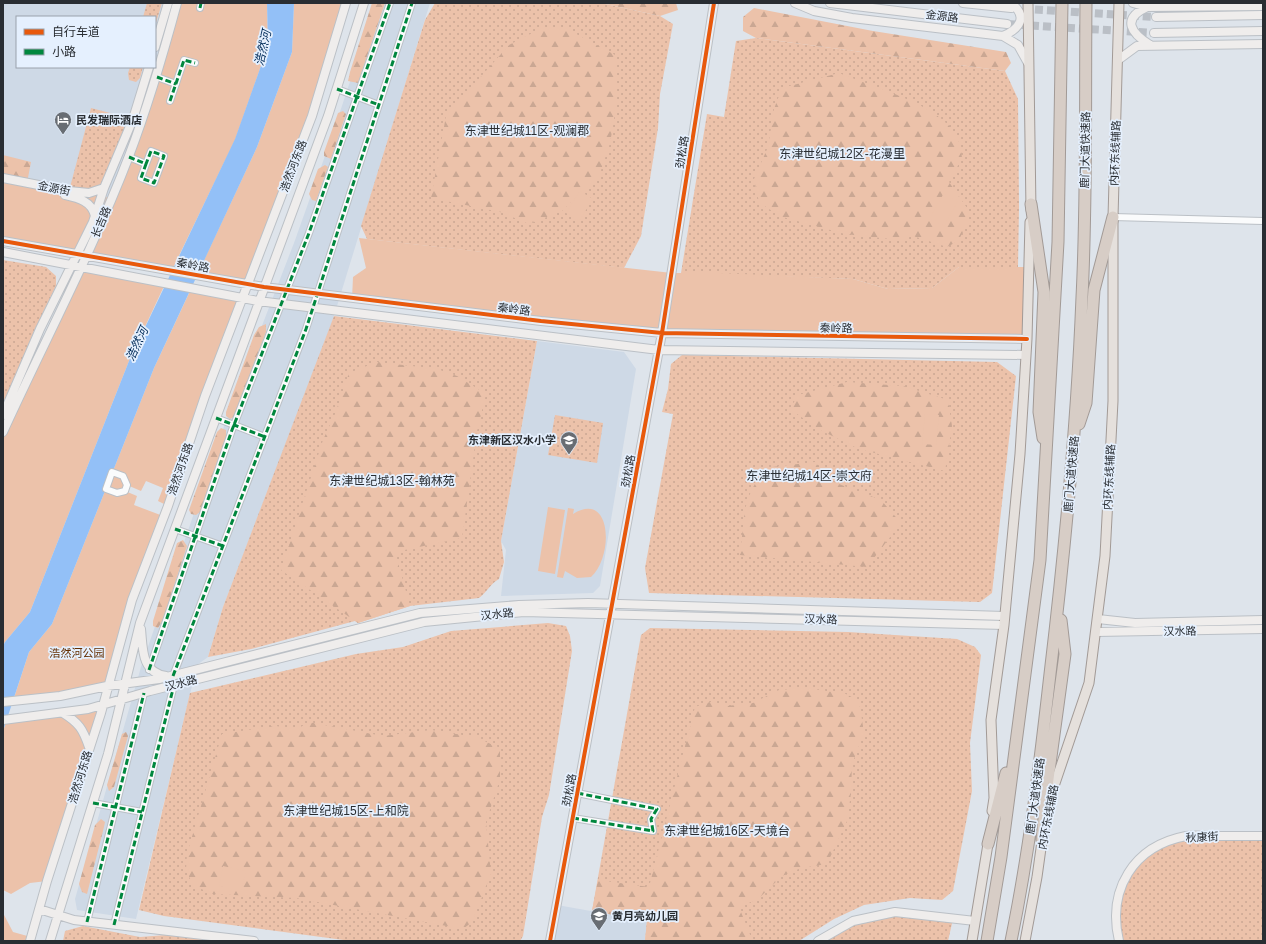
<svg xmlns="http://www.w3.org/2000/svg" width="1266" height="944" viewBox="0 0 1266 944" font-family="Arial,'Noto Sans SC',sans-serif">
  <defs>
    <pattern id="grass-dots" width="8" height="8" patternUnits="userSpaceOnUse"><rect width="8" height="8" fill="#ecc2aa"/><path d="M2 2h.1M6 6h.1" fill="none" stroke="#caa793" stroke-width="1.8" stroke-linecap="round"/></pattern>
    <pattern id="forest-firs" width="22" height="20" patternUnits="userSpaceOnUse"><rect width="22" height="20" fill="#ecc2aa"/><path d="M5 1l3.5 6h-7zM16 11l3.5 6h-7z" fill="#caa793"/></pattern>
  </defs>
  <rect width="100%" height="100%" fill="#dee4eb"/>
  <path fill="#ced9e6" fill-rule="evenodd" d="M3,3H177L155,82L111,198L3,178ZM17,17H155V67H17Z
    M376,3H430L330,329L223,607L208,657L197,665L136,919L77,910L75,899L141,667L232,403L294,243L331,139Z
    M537,341L624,352L636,369L602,574L600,586L593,593L501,596L506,550L501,541Z
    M557,905L647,921L645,941H550Z"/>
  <path fill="url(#grass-dots)" d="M147,3H162L155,26V17H143Z
    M435,3H601L660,16L673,24L660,94L658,128L641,236L624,268L367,239L361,226L425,20Z
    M756,38L1005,71L1018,99L1019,207L1018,267H959L932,288L888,289L853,279L681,273L707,114L724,117L736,41Z
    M130,67H143L140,78L136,82L129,80L128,73Z
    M91,108L133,119L104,188L69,191Z
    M3,260L46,267L56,276V286L34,331L9,395L3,405Z
    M334,316L537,341L501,541L504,562L499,579C490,584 487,592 479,598L410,606L358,623L355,621L251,649L208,657L223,607Z
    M682,355L997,362L1016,376L992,593L980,602L649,593L645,568L673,414L662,412L668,389L671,364Z
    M555,415L603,423L597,463L548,455Z
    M548,623L566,626L570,636L572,651L549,795L542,817L523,936L520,941H351L164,916L139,910L190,693L356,654L403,647L451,631Z
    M650,628L848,632L957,639L975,647L981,655L970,743L972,791L953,891L942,900L910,898L864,905L834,919L799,941H645L647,921L592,911L641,635Z
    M1186,836H1263V941H1119L1118,894L1133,865L1155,847Z
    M892,916L953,919L948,941H826L854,925Z
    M83,926L140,937L166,935L218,941H63L65,931Z"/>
  <path fill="url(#forest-firs)" d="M372,3H385L358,83L348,81L350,72Z
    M601,3H676L678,10L660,16Z
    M754,8L873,31L1006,52L1011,63L1005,71L756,38L743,31V17Z
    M542,28L567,29L615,55L617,90L614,120L610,143L599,176L562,211L529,224L500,212L431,198L446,116L509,45Z
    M839,73C870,86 942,105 957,137C960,143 961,151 962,158L949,182L967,208L968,223L958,241L947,247L913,236L900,240L845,234L779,216L759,202L754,179L768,147L774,109L782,88Z
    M343,111L346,114L331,159L324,156V152L338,113Z
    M3,155L31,162L27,183L3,178Z
    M325,165L328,167L316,201L312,200L309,194L318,169Z
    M266,324V332L234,417L230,419L226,416V412L254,335L259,327Z
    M377,362L437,369L457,376L486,394L477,431L462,538L395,552L410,606L358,623L281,570L323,440L335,414L349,373Z
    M847,382L903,386L948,400L952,426L945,471L859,449L820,430L790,409L798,395Z
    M221,428L226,430V440L200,512L196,515L191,514L189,510L217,432Z
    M815,462L831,481L881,500L901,523L867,567L740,555L745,509L751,491L764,468Z
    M183,540L187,546L163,620L158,628L153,626V621L177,543Z
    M807,688L846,694L859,701L864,733L852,764L851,793L847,821L827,864L801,868L782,876L758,899L739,907L751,937L749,941H645L647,921L592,911L598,880L649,887L695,707L710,702L727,706L753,703L779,690Z
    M308,722L383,736L431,730L475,737L500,748V779L486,822L491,874L472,922L463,929L296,898L212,894L193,885L186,870L187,854L222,734L275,726L298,729Z
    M126,732L128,736L114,787L109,791L107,785L122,734Z
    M101,819L105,822L104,827L87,894L82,892L79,884L95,825Z"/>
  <path fill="#ecc2aa" d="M177,3H267L268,46L235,140L172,270L3,240V178L111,198L129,157Z
    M294,3H346L312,116L249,285L197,275L257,147L292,52Z
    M580,191L593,199L579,221L566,213Z
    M944,193L958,201L944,226L930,218Z
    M359,238L672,273H719L853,279L888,289L932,288L959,267H1029L1027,339L662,333L352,299L353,277L366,268Z
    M79,268L165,284L129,361L30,612L5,642L3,646V432Z
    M191,289L243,299L168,506L158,501L163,488L146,481L141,491L127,485L125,491L137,496L134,505L163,516L107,686L13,701L29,652L52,624L154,368Z
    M925,414L939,415L936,445L922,444Z
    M548,507L565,510L555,574L538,571Z
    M568,508L574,509L573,514C612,490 614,556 591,577L577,578L565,571L563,578L557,577Z
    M103,703L47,881L30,883L11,894L3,890V731L7,720Z
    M223,866L246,871L241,892L219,886Z
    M3,913L13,932L31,937L30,941H3Z"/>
  <path fill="#93c0f7" d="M267,3H294L292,52L257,147L154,368L52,624L29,652L3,731V646L5,642L30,612L129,361L235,139L268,46Z"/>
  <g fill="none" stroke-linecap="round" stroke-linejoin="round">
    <path stroke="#babfc6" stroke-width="8" stroke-dasharray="8 4" stroke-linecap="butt" d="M1011,8L1156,17
      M1007,24L1154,33"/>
    <g stroke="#bbc0c6" stroke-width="8">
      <path id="street" d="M200,8L201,3
        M157,77L176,84
        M337,89L379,105
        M170,101L184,60L195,63
        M129,157L146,164L141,178L154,183L164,156L151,151L146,164
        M1113,217L1263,221
        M216,418L265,437
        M112,472L123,476L127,485L125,491L117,493L106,489Z
        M175,529L223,546
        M149,670L232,430L309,233L390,3
        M173,676L306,329L412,3
        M93,803L142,812
        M573,818L653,831L651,819L657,809L577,793
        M87,922L144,693
        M114,925L174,685"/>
    </g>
    <g stroke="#bbc0c6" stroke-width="10">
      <path id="secondary" d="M795,3L814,11L852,18L1003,36L1018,45L1028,63
        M830,3L1007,24
        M963,3L1011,8
        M1133,3L1147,7L1263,6
        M1147,7C1121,19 1131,33 1150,45
        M1156,17L1263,15
        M1154,33L1263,31
        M1003,36C1019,29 1029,17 1011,3
        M155,47L168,3
        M1118,60L1137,46L1263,44
        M3,178L69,191L89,193L104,188
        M65,195C78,198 92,201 95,216
        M3,241L264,287L541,321L662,333L1027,339
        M3,252L258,301L659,350L1026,355
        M3,415L40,329L93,222L104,188L133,119L149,67
        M3,432C45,340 93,250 129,156C148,106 163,55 177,3
        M1098,619L1135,623L1263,620
        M141,629C143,649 141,672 166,676
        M1096,632L1263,629
        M3,702L60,696L107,686L159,679L420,613L519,605L588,603L1004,616
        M63,713C79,723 83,729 89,747
        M3,720L88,709L150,691L424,622L524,612L1004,625
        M39,909L74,920L254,941
        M30,941L47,881L101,713L132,600L168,506L205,396L312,116L346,3
        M50,941L108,754L140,623L328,116L364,3
        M550,941L662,333L714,3
        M818,941L853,921L895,912L975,921
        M1119,941C1107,890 1133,846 1186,836C1194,835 1203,836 1211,836C1228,836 1246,836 1263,836"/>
    </g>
    <g stroke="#a29a96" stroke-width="11">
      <path id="primary" d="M1028,3L1031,210
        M1050,798L1089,683L1105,556L1113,401V217L1119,3
        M992,811L994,798L991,720L1004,625L1020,454L1027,339L1030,222
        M972,941L989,838
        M1025,941L1037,877L1043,834"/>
    </g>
    <g stroke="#a29a96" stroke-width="13">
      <path id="highway" d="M1031,204L1044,292L1039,412L1043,438
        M1079,424L1086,403L1094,290L1113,217
        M1042,840L1047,786L1065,654L1061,620
        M988,844L1006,773
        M987,941L1001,857L1040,560L1058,242L1062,3
        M1011,941C1029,853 1040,763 1050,674C1065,549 1077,423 1082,297C1087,199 1085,101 1086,3"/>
    </g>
    <use href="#street" stroke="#fafbfc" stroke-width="6"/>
    <use href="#secondary" stroke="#efedec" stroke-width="8"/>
    <use href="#primary" stroke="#e5e0dc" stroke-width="9"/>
    <use href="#highway" stroke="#d7cdc6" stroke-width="11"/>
    <path stroke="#00873e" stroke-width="3" stroke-dasharray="6 3" stroke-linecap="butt" d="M200,8L201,3
      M157,77L176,84
      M337,89L379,105
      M170,101L184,60L195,63
      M129,157L146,164L141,178L154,183L164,156L151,151L146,164
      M216,418L265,437
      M175,529L223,546
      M149,670L232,430L309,233L390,3
      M173,676L306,329L412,3
      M93,803L142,812
      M573,818L653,831L651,819L657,809L577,793
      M87,922L144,693
      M114,925L174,685"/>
    <g stroke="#e5f0fe" stroke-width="6">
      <path id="cycleway" d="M3,241L264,287L541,321L662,333L1027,339
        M550,941L662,333L714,3"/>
    </g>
    <use href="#cycleway" stroke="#e8590c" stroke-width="4"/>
  </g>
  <defs>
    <g id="hotel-pin" transform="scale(0.9)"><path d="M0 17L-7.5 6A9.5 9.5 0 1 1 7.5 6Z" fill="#686d73" stroke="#e5f0fe"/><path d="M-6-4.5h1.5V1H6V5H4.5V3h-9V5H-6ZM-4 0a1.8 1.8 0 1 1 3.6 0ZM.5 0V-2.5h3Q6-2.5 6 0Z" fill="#fff"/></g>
    <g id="school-pin" transform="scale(0.9)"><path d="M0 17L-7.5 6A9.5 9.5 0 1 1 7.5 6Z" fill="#686d73" stroke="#e5f0fe"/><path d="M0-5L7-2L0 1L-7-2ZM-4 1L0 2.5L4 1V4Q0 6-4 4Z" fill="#fff"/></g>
  </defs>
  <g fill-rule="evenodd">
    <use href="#hotel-pin" x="63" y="120"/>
    <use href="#school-pin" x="569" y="440"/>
    <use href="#school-pin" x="599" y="916"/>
  </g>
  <g text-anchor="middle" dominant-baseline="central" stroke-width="3.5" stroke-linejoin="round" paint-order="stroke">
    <g font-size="11" fill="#292d32" stroke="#e5f0fe">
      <text transform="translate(942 16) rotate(7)">金源路</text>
      <text transform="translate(1085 150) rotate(-89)">鹿门大道快速路</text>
      <text transform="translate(682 152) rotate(-81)">劲松路</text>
      <text transform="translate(1115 153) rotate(-88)">内环东线辅路</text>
      <text transform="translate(293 166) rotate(-69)">浩然河东路</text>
      <text transform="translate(54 188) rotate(11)">金源街</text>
      <text transform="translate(101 222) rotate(-67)">长吉路</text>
      <text transform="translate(193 265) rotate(10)">秦岭路</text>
      <text transform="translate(514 309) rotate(7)">秦岭路</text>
      <text transform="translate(836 328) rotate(1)">秦岭路</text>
      <text transform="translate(180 469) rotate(-71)">浩然河东路</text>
      <text transform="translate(628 471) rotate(-80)">劲松路</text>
      <text transform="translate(1071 474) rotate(-85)">鹿门大道快速路</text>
      <text transform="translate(1109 477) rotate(-87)">内环东线辅路</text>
      <text transform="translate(497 614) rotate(-6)">汉水路</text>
      <text transform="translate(821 619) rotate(2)">汉水路</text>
      <text transform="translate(1180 631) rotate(-1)">汉水路</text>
      <text transform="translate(181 683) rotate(-14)">汉水路</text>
      <text transform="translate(80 777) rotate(-73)">浩然河东路</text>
      <text transform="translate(569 790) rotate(-79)">劲松路</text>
      <text transform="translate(1035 796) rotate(-82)">鹿门大道快速路</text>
      <text transform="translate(1048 817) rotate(-79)">内环东线辅路</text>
      <text transform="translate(1202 837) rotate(-3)">秋康街</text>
    </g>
    <g font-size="11" font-weight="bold" fill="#292d32" stroke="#e5f0fe" text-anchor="start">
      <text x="76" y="120">民发瑞际酒店</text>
      <text x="556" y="440" text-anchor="end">东津新区汉水小学</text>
      <text x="612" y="916">黄月亮幼儿园</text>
    </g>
    <g font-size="11" fill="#642e00" stroke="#e5f0fe">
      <text x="77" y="653">浩然河公园</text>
    </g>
    <g font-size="12" font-style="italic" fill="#002a57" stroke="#e5f0fe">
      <text transform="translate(263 48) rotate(-77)">浩然河</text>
      <text transform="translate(137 344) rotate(-65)">浩然河</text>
    </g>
    <g font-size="12" fill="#292d32" stroke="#e5f0fe">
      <text x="527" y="131">东津世纪城11区-观澜郡</text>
      <text x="842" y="154">东津世纪城12区-花漫里</text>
      <text x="809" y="476">东津世纪城14区-崇文府</text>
      <text x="392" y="481">东津世纪城13区-翰林苑</text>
      <text x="346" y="811">东津世纪城15区-上和院</text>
      <text x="727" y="831">东津世纪城16区-天境台</text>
    </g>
  </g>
  <rect width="1266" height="944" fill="none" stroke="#292d32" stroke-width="8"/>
  <rect x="16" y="16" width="140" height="52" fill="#e5f0fe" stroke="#9aa2ac"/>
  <rect x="24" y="29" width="20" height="6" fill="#e8590c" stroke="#9aa2ac"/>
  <text x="52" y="36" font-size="12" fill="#292d32">自行车道</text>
  <rect x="24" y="49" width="20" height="6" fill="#00873e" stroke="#9aa2ac"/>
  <text x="52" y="56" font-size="12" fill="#292d32">小路</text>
</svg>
